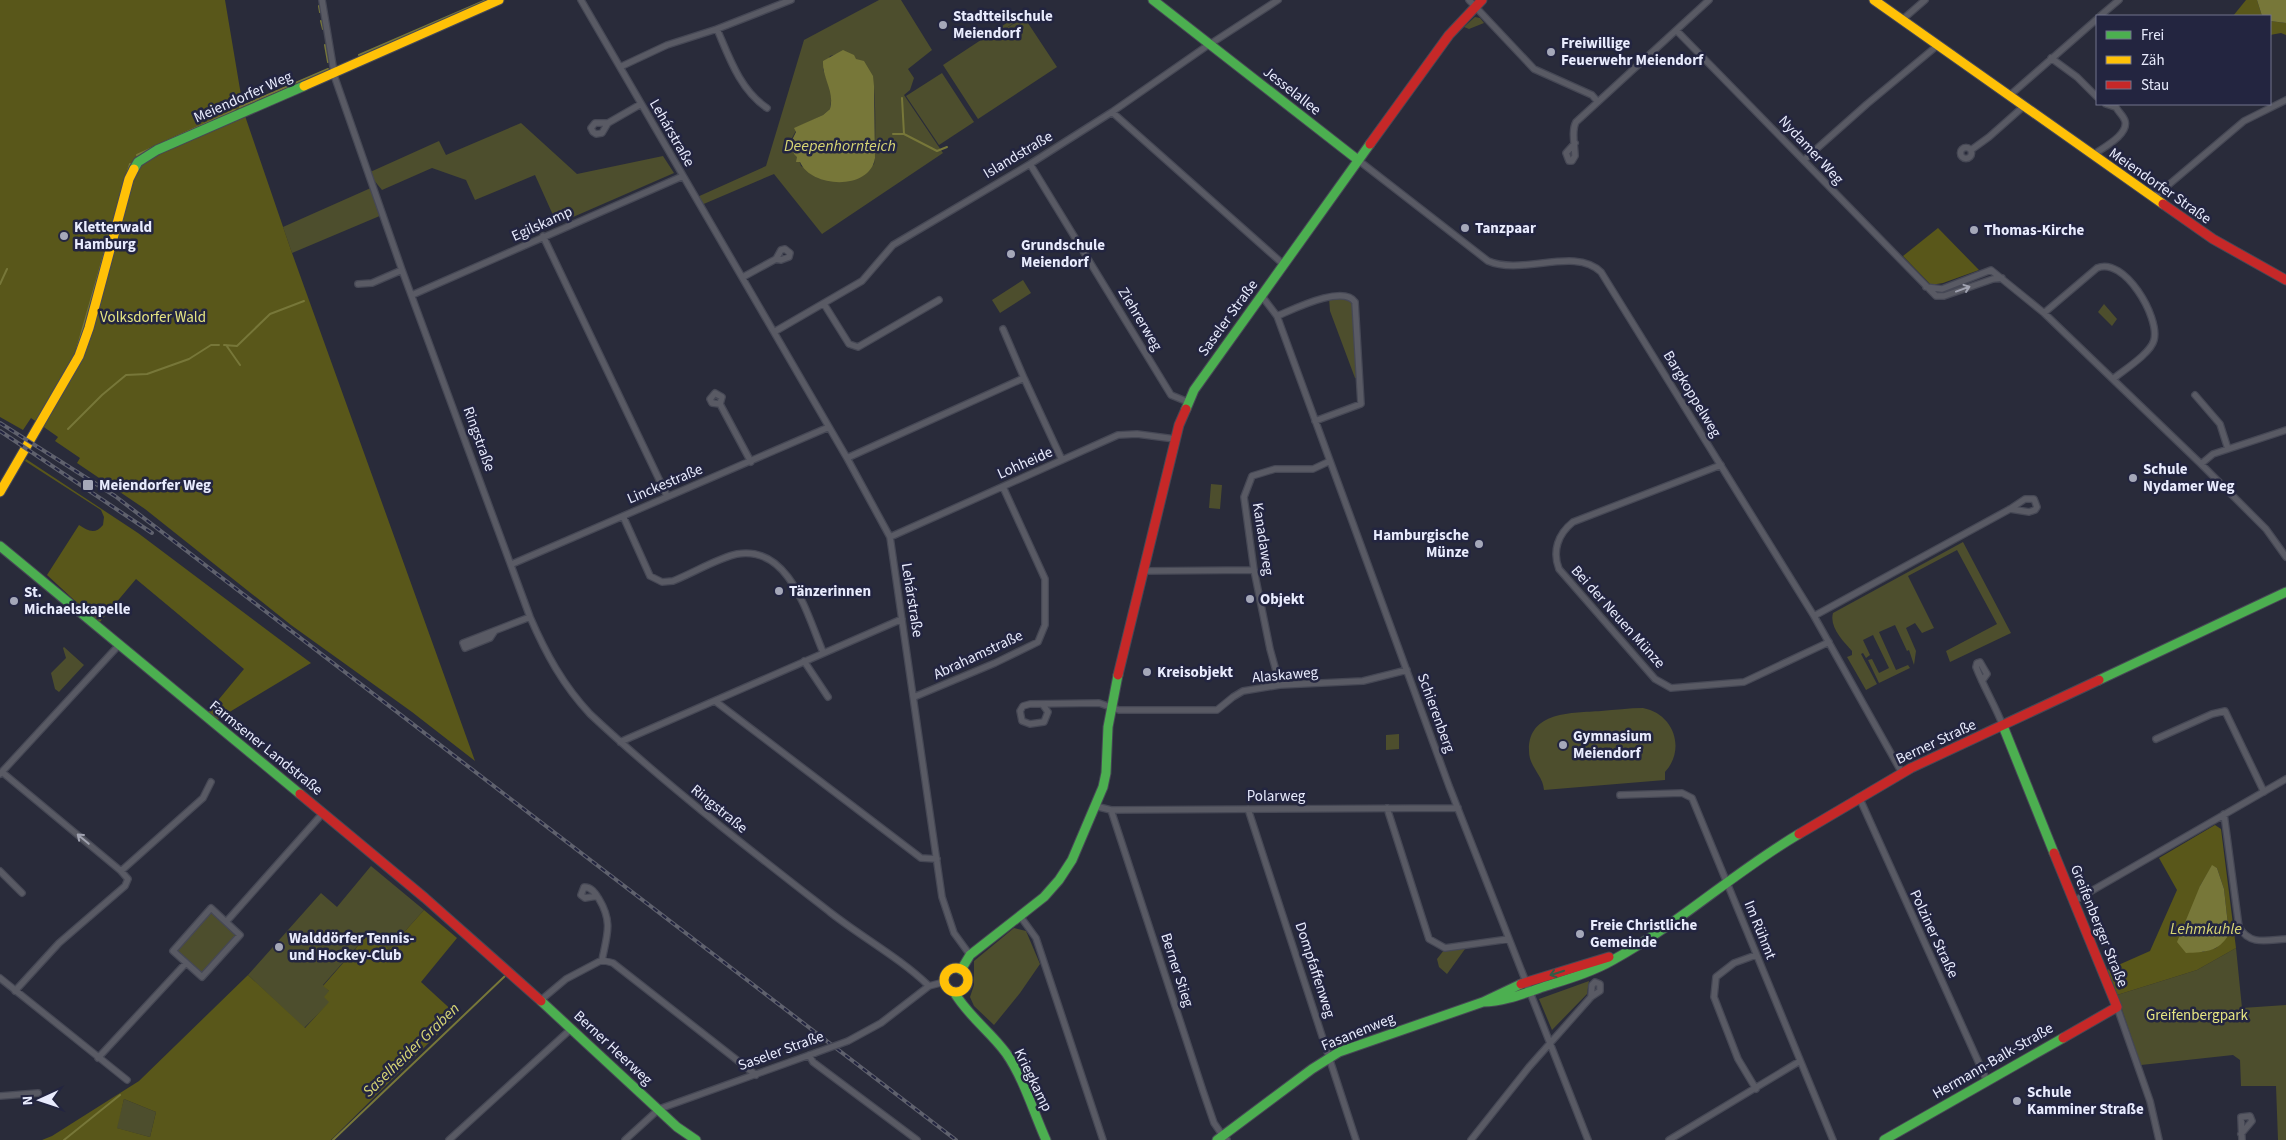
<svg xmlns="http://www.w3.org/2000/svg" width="2286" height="1140" viewBox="0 0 2286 1140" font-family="'Source Sans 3',sans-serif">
  <rect width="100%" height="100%" fill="#292b3a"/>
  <path fill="#4d4e2d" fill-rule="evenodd" d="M879,0H901L932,50L908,69L914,78L910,90L904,95L943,153L822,234L774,174L699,206L695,198L766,166L804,40ZM841,53C853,54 873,76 874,88C876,108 875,137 875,158L874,164C842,191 835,183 801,166L792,138L798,127L823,115L830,109L832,94L823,69L830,56Z
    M1025,11L1027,14L993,37L1024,17L1057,67L978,119L943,65Z
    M1475,17L1480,18L1484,23L1469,29L1464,27Z
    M942,73L974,122L939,145L906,96Z
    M521,123L577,174L663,156L674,173L557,224L535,175L475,200L466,180L432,168L382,190L368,173L439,141L446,155Z
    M373,187L382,215L292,253L283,227Z
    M1023,280L1031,293L1000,313L992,300Z
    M1329,298H1345L1353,303L1359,378H1355L1330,311Z
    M2104,304L2117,319L2112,326L2098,312Z
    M1211,484L1222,485L1220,509L1209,508Z
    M1963,542L2011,633L1950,662L1946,651L1997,624L1957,550L1908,576L1934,628L1922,633L1915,623L1906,628L1916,651L1914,665L1909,650L1907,651L1895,625L1879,632L1896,670L1908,665L1910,668L1879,683L1868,660L1872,659L1879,673L1889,668L1873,635L1863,640L1870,655L1866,658L1863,653L1861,654L1877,684L1866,690L1847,657L1852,655V651C1843,641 1829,627 1833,613Z
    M64,647L84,665L59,692L55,689L51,673L66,658L63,648Z
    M1643,708C1674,714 1686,749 1665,772V780L1544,790C1543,775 1529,767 1529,751C1528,711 1572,713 1601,711C1615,710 1629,708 1643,708Z
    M1399,734V749L1386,750V735Z
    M371,866L424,910L389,949L369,933L323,985L329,991L330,1002L304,1028L248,975L321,893L337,907Z
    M211,910L238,935L201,976L174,950Z
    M1014,928L1026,931L1040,964L1020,993L994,1025L974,1006L970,997L974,985V961Z
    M2236,948L2242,1008L2286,1005V1140H2278L2276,1086H2241L2240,1060L2233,1055L2141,1065L2117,995L2197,970Z
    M1465,949L1447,974L1439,967L1437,959L1444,950Z
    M1589,981L1587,994L1552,1030L1539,999Z
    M124,1099L156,1112L150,1137L116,1128Z"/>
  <path fill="#59571a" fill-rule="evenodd" d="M0,0H225L244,113L292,253L475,761L412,712L291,625L145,509L77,463L80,458L55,441L58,437L31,418L23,430L0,417Z
    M2246,0H2257L2262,16H2233Z
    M2270,21L2286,23V35L2281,33L2270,35Z
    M1938,228L1979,270L1943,283L1931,285L1903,256Z
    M26,459L138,533L311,663L213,722L205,716L244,669L136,579L99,623L47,575L79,525C88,531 95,535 103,525L104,517L101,510L25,461Z
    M2215,825L2221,829L2236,948L2197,970L2117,995L2107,970L2150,951L2177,890L2159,858ZM2212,866L2217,868L2224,889L2229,934L2216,948L2202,952L2200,886Z
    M424,910L457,938L421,982L457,1015L331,1140H42L52,1136L139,1081L248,975L305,1028L329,1002L324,997L329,991L323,986L370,932L389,949ZM124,1099L156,1112L150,1137L117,1128Z"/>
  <path fill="#777739" d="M2257,0H2286V23L2270,21V16H2262Z
    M843,50L854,55L856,59L864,61L873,76L874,86L875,158C870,191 811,188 800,162H796L797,157L794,154L791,142L796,132L794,128L823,115L830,109C835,91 822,78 823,61Z
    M2212,865L2217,868L2224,889L2229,934C2219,952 2205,952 2186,953L2177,942L2200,886Z"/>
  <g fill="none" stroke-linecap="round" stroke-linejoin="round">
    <path stroke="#777739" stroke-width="2" d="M319,6L320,12
      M321,21L323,29
      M325,45L328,62
      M359,55L486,0
      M240,107L328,69
      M893,134H904L902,98
      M904,134L937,151L947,147
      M137,155L235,110
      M0,284L7,269
      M224,345L237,346L270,314L304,301
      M226,345L240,365
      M77,349L130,164
      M68,429L102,395L126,375L147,374L189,359L211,345H219
      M64,1140L120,1095
      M333,1140L505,976"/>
    <g stroke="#464855" stroke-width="8">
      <path id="street" d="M322,0L335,78L402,270L530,617C546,654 563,685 590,714C666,785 749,849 831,913C863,938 900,958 929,986
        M581,0L847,458L890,537L942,897L954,933L970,955
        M1469,0L1534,69L1592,95L1598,102
        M2100,16L2119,0
        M1902,20L1925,0
        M717,29C729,57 740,90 767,108
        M1677,31L1936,296H1944L1993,279L2002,278
        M2051,58L2077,77L2097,97
        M620,67L667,45L717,29L791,0
        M2009,96L2097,19
        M2106,104L2115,107
        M1112,112L1283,264
        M608,123L602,133L596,134L593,132L591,128L595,123H608L641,104
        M1575,143L1566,153L1569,161H1572L1575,156C1575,146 1571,131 1576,122L1709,0
        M1960.5 153a5.5 5.5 0 1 1 11 0a5.5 5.5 0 1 1-11 0Z
        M1971,150L1989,137L2024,106
        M2093,155C2102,148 2129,135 2125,121C2123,114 2116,111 2115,104
        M1358,160L1488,261C1522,276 1575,246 1601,272L1814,616L1902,773
        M1804,160L1867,104L1938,45
        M1030,164L1171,395L1188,402
        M2153,198L2244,121L2286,100
        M543,236L667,496
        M743,277L776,259L781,260L789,257L790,253L785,249L781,250L776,259
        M358,284L372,283L402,270
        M1926,287L1942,289L1991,270L2044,313L2201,464L2266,529L2286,557
        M412,295L683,176
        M1261,295L1277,316L1449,786L1588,1140
        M824,304L849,344L858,347L939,300
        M2044,313L2097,268C2124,256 2160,317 2154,340C2151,353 2124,370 2113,379
        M1277,316C1292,310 1343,284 1355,302L1361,404L1315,421
        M1003,329L1024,378L1062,460
        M774,332L862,281L893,245L1030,164L1112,112L1204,48L1278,0
        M2195,395L2220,424L2228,449
        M720,404L722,397L715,393L710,399L712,403L720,404L751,462
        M847,458L1024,378
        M2201,464L2213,454L2286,430
        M1721,465L1573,522C1558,534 1552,551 1559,569L1655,679L1671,688L1744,682L1829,642
        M623,516L650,576L662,582L673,581C691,574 720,557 737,554C790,545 807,615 823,652
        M890,537L1118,435L1137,434L1175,439
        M512,564L829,427
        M1143,571L1254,570
        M1814,616L2010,509L2025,499H2034L2037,507L2035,510L2029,512L2010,509
        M494,632L490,638L465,648L463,643L530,617
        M804,661L828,697
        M1982,681L1987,674L1980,662L1977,663L1976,667C1984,688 1995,705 2003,726
        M1280,685L1270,649L1254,570L1244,497L1252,476L1275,469H1313L1330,461
        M914,697L995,663L1038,642L1045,625V579L1003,487
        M715,701L921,858L937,859
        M1043,705L1048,712L1044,722L1030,724L1022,721L1020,711L1023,706L1030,704L1099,703L1119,710H1217L1233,697L1243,691L1280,685L1363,681L1407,670
        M2156,739L2212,714L2225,711L2264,792
        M620,742L902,619
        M2,772L121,871
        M0,774L119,645
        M1620,795L1682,793L1692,798L1833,1140
        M1859,797L1987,1081
        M1095,806L1111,810L1458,808
        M1387,808L1429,939L1445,948L1509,939
        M1248,809L1356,1140
        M1111,810L1203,1091L1214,1123L1223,1136L1222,1139
        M2224,814L2239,927C2250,946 2267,940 2286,939
        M0,871L22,893
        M597,896L585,898L581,895L584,887C591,887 595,892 599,899C613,922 607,935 602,960
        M2074,901L2286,779
        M211,908L240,935L202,977L173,951Z
        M1020,916L1036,938L1103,1140
        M226,922L323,813
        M1756,955L1734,963L1716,977L1714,997L1738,1059L1756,1089
        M0,978L127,1080
        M15,991L59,943L125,886L128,879L121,871L203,798L211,782
        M541,1000L566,979L602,960L613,963L756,1075
        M2117,1007L2150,1101L2159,1140
        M848,1041L881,1023L929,986L944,982
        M809,1055L813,1062L917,1140
        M98,1058L186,963
        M0,1096L38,1093
        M2241,1134L2252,1121L2250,1116L2241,1117L2242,1140
        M449,1140L572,1028
        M625,1140L659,1109L815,1053
        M1226,1140H1227
        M1471,1140L1529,1067L1591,997L1600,991V984L1595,982L1592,985L1591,997
        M1669,1140L1800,1061"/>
    </g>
    <g stroke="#464855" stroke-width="11">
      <path id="fast" d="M1153,0L1358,160
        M134,169L138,162L157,150L304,86
        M1186,409L1194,390L1370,144
        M0,546L300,794
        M2099,680L2286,592
        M2003,726L2054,853
        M961,970L970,955L1044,897L1059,880L1072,860L1103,787L1106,773L1108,727L1118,675
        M954,992C968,1016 990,1031 1006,1053C1024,1079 1033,1111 1046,1140
        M541,1001L677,1127L696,1140
        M1483,1002C1504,1002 1525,993 1546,986C1568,979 1592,972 1613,960C1679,924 1734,872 1799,834
        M1217,1140L1312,1069L1339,1052L1483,1002L1521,984
        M1884,1140L2063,1038"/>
    </g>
    <g stroke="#464855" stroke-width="11">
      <path id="slow" d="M1874,0L2163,204
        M304,86L499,0
        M0,492L79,356L89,328L129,179L134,169
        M944 980a12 12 0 1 1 24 0a12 12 0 1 1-24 0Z"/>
    </g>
    <g stroke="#464855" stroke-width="11">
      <path id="jam" d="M1370,144L1449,35L1482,0
        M2163,204L2213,239L2286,280
        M1118,675L1179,425L1186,409
        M300,794L425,898L541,1001
        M1799,834L1911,768L2099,680
        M2054,853L2117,1007L2063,1038
        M1521,984L1609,957"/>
    </g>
    <use href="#street" stroke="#595a64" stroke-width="5.5"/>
    <use href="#fast" stroke="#4caf50" stroke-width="9"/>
    <use href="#slow" stroke="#ffc107" stroke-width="9"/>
    <use href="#jam" stroke="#c62828" stroke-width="9"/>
    <g stroke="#5f616d" stroke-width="4">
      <path id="rail" d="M0,423L115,496L956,1140
        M0,431L152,533"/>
    </g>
    <use href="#rail" stroke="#232540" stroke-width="2" stroke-dasharray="5.5" stroke-linecap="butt"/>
    <g stroke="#464855" stroke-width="8" stroke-linecap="butt">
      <path id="street-bridge" d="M815,1053L848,1041"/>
    </g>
    <use href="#street-bridge" stroke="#595a64" stroke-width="5.5"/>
  </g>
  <defs><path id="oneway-shaft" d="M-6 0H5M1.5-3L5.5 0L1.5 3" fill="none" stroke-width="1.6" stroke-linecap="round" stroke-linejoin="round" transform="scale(1.25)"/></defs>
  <g stroke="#a0a2b0">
    <use href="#oneway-shaft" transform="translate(1963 289) rotate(-20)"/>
    <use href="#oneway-shaft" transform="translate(83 839) rotate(-140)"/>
  </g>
  <use stroke="#335c46" href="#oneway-shaft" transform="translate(1557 973) rotate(162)"/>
  <g fill="#a5a8b9" stroke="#232540" stroke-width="2">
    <circle cx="943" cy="25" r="5"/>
    <circle cx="1551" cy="52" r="5"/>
    <circle cx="1465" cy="228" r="5"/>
    <circle cx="1974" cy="230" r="5"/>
    <circle cx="64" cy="236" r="5"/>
    <circle cx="1011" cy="254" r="5"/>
    <circle cx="2133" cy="478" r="5"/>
    <rect x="82" y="479" width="12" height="12" rx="2.5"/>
    <circle cx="1479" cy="544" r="5"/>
    <circle cx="779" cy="591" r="5"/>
    <circle cx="1250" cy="599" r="5"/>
    <circle cx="14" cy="601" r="5"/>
    <circle cx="1147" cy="672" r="5"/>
    <circle cx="1563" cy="745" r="5"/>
    <circle cx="1580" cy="934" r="5"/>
    <circle cx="279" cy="947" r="5"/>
    <circle cx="2017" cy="1101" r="5"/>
  </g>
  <g text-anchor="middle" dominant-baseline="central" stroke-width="5" stroke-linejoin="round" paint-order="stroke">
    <g font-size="15" font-weight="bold" fill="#e8ebfd" stroke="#232540" text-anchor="start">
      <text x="953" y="16">Stadtteilschule<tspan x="953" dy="17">Meiendorf</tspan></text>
      <text x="1561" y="43">Freiwillige<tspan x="1561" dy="17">Feuerwehr Meiendorf</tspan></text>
      <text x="74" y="227">Kletterwald<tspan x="74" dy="17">Hamburg</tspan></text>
      <text x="1475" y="228">Tanzpaar</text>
      <text x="1984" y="230">Thomas-Kirche</text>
      <text x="1021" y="245">Grundschule<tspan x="1021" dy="17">Meiendorf</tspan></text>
      <text x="2143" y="469">Schule<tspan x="2143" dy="17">Nydamer Weg</tspan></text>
      <text x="99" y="485">Meiendorfer Weg</text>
      <text x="1469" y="535" text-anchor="end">Hamburgische<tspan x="1469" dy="17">Münze</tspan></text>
      <text x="789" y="591">Tänzerinnen</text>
      <text x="24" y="592">St.<tspan x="24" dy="17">Michaelskapelle</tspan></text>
      <text x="1260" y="599">Objekt</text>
      <text x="1157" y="672">Kreisobjekt</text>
      <text x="1573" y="736">Gymnasium<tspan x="1573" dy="17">Meiendorf</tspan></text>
      <text x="1590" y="925">Freie Christliche<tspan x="1590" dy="17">Gemeinde</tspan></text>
      <text x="289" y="938">Walddörfer Tennis-<tspan x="289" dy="17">und Hockey-Club</tspan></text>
      <text x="2027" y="1092">Schule<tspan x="2027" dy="17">Kamminer Straße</tspan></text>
    </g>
    <g font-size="15" fill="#e8ebfd" stroke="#232540">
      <text transform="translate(1292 91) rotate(38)">Jesselallee</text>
      <text transform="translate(243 97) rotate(-24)">Meiendorfer Weg</text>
      <text transform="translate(672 133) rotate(60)">Lehárstraße</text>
      <text transform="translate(1811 150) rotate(47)">Nydamer Weg</text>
      <text transform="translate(1018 155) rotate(-31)">Islandstraße</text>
      <text transform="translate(2160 186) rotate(35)">Meiendorfer Straße</text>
      <text transform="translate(542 224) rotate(-24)">Egilskamp</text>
      <text transform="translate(1228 318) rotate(-54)">Saseler Straße</text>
      <text transform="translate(1140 319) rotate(59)">Ziehrerweg</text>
      <text transform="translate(1692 394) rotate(59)">Bargkoppelweg</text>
      <text transform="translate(479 439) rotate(70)">Ringstraße</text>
      <text transform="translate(1025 463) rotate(-24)">Lohheide</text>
      <text transform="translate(665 484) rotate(-23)">Linckestraße</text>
      <text transform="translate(1263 539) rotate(81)">Kanadaweg</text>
      <text transform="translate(912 600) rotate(81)">Lehárstraße</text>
      <text transform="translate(1618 617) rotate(48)">Bei der Neuen Münze</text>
      <text transform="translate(978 655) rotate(-25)">Abrahamstraße</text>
      <text transform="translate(1285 675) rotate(-5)">Alaskaweg</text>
      <text transform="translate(1436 713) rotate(70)">Schierenberg</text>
      <text transform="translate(1936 742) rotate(-25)">Berner Straße</text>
      <text transform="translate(266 748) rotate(39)">Farmsener Landstraße</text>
      <text x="1276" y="796">Polarweg</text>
      <text transform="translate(719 809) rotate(39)">Ringstraße</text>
      <text transform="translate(2099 926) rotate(68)">Greifenberger Straße</text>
      <text transform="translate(1760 930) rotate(68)">Im Rühmt</text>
      <text transform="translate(1934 934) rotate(65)">Polziner Straße</text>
      <text transform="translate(1177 970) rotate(72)">Berner Stieg</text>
      <text transform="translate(1315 970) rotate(72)">Dompfaffenweg</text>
      <text transform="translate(1358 1032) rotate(-22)">Fasanenweg</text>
      <text transform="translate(613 1048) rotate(43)">Berner Heerweg</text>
      <text transform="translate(781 1051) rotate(-20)">Saseler Straße</text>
      <text transform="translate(1993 1061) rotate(-30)">Hermann-Balk-Straße</text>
      <text transform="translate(1033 1080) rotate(64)">Kriegkamp</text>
    </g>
    <g font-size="15" fill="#e6e582" stroke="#232540">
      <text x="153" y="317">Volksdorfer Wald</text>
      <text x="2197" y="1015">Greifenbergpark</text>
    </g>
    <g font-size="16" font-style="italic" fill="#d8d674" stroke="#232540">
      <text x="840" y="146">Deepenhornteich</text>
      <text x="2206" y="929">Lehmkuhle</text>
      <text transform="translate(411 1050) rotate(-44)">Saselheider Graben</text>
    </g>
  </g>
  <rect x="2096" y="15" width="175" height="90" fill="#232540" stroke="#72748c"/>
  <rect x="2106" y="31" width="25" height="8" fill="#4caf50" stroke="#72748c"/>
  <text x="2141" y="40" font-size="15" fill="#e8ebfd">Frei</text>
  <rect x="2106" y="56" width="25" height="8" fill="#ffc107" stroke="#72748c"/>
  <text x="2141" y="65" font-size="15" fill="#e8ebfd">Zäh</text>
  <rect x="2106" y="81" width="25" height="8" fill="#c62828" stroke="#72748c"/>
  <text x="2141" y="90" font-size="15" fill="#e8ebfd">Stau</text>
  <g transform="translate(40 1100) rotate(267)" stroke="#232540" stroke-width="4" paint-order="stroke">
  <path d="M0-4L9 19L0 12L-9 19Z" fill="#e8ebfd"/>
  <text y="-8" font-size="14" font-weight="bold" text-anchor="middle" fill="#e8ebfd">N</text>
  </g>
</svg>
